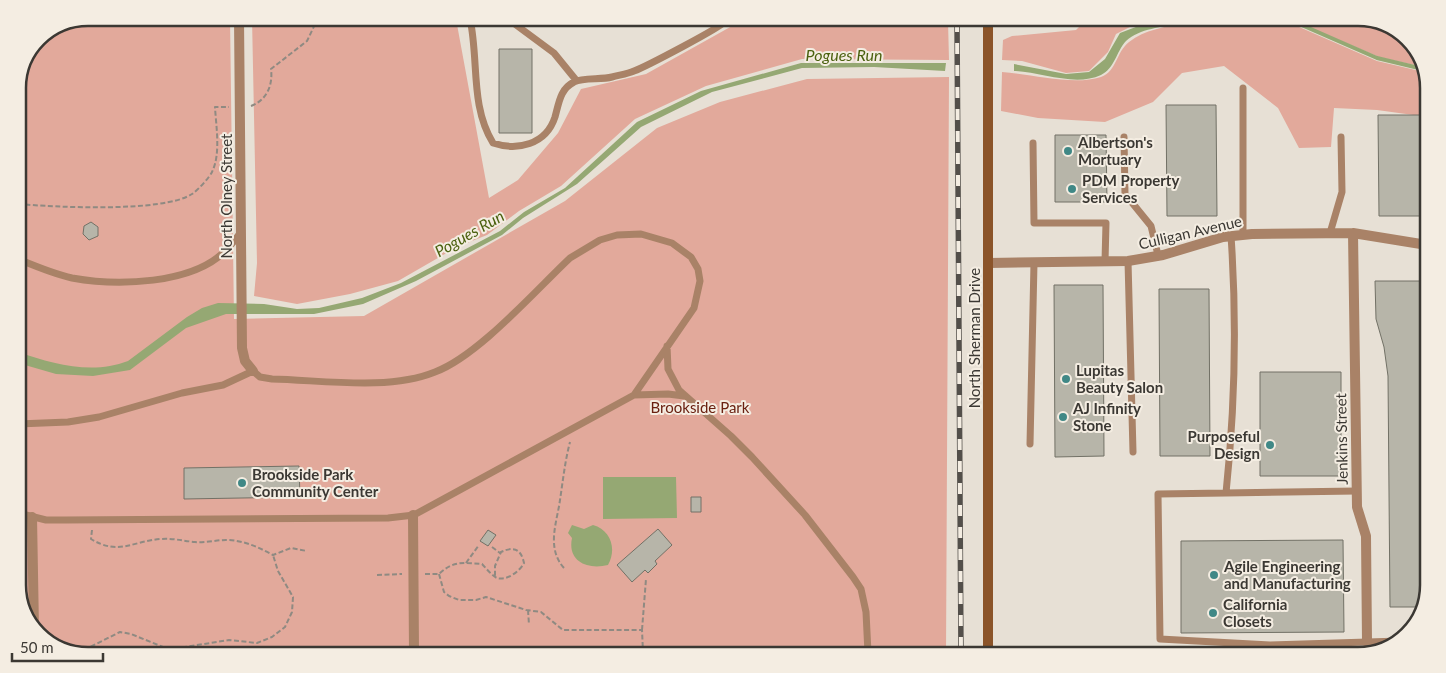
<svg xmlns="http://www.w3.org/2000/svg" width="1446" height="673" viewBox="0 0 1446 673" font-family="Lato,sans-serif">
  <rect width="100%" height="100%" fill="#e7e0d5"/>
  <path fill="#e2a99b" d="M88,18H230L234,319L364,316L565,201L657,128L720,102L807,79L949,77L946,654L61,650L32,628L18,590V84L38,38Z
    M252,18L456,19L489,198L518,180L558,133L581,89L646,74L732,26L747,20L948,21L949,60L802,59L706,86L635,119L561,186L519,211L487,235L457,247L398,281L350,294L297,304L254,296L257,263Z
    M1084,22H1140L1116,34L1108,52L1089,71L1066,73L1022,61L1002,60L1003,40L1012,36L1076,30Z
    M1183,22L1290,23L1377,61L1424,72L1428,84V117L1377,110L1334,108L1331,147L1299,148L1278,108L1224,66L1182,73L1153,102L1105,122L1038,118L1001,111L1002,72C1031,74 1073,86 1101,77C1117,71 1116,52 1129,42C1145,29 1165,28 1183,22Z
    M1299,23H1385L1416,49L1423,67L1379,57Z"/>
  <path fill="#95a873" d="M1149,22H1180C1162,28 1140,28 1126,41C1116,52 1115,68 1101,75C1075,87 1041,72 1014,71V64L1066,74L1089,72L1105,59L1120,33Z
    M801,63H946L945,71L874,67L802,68L712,92L641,127L577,184L523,218L502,235L416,281L363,304L314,314H226L186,328L130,370L93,376L56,374L18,363V352C53,364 92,375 128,361L187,317L202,308L218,303L264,304L297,309L319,308L362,298L401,283L500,231L524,212L565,188L637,122L701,91Z
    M603,477H676L677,518L603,519Z
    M572,525L584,529L593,525C611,530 617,549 608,565C588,570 567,562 572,538L568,533Z"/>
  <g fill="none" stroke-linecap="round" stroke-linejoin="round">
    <path stroke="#95a873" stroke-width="4" d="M1297,23L1377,58L1423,69"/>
  </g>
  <path fill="#b7b5a9" stroke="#727166" d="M499,49H532V133H499Z
    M1166,105H1216L1217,216H1167Z
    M1378,115H1427V216H1379Z
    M1055,135H1106L1107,202H1055Z
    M91,222L98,227V236L89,240L83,234L84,226Z
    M1375,281H1426L1423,607H1390L1388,376L1384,347L1376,319Z
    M1054,285H1103L1104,456L1055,457Z
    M1159,289H1209L1210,456H1160Z
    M1260,372H1341V476H1260Z
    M299,466L300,497L184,499V468Z
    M691,497H701V512H691Z
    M658,529L672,545L655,561L657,564L648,573L645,570L632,582L617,565Z
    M488,530L496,535L488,546L480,541Z
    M1343,540L1344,632L1181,633V541Z"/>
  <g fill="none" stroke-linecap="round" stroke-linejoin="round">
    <path stroke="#8f8a82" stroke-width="2" stroke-dasharray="5 2.5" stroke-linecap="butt" d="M251,106C267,100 273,85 271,69L307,41L318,18
      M18,204C54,207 163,213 192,194C198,190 209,178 212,172C221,154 216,126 215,107H229
      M92,530L91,539C119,556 132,541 161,539C173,538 183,541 195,542C205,543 216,540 226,540C243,540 258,547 273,555L291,548L307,551
      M492,547L500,553
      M466,563L479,545
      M564,568C546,548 557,522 560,500C563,480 565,461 570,442
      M425,574H439C454,560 463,563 482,564C486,568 492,576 497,578C507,581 520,571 524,563C521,549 514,546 501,552L495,566V576
      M439,574L444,592L449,596L459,600H476L486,597L526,610L541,612L563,630H642L643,652
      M377,575L402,574
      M528,610L529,625
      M642,630L646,579
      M45,632L50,637L53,644
      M84,650L120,632L131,634L163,647H185L229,640L257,643L272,637L285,627L292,612L293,597L278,571L273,555"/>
    <path stroke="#a98267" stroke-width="7" d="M470,19C479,60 470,106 493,143C517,151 546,145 555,117C559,103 560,89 574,82C583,77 601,80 612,77C619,75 627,74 634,71C645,67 722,27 727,20
      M508,19L554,53L576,80
      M1243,88V234
      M1124,137L1125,194L1151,226L1158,255
      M1033,143L1034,223H1106L1105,262
      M1330,233L1342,192L1341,137
      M1231,236C1237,322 1235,407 1226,493L1158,494L1160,639L1270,645L1400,641
      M18,259C35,266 54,274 72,278C116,286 193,285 226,250C232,245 236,238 241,232
      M1128,261L1133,452
      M667,346L668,369L679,390L731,436L752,457L805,515L853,577L861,589L866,612L868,653
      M634,395L668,394L684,396
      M18,424L68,422L99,417L182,393L223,385L253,371L260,377L272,379C322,380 388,391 435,372C478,356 535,291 570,258L600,240L617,235L641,234L672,243L691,257L698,269L700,281L694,308L634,395L414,515L388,518L65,520H46L18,513
      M1030,444L1034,263
      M1226,493L1357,491"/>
    <path stroke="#a98267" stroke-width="10" d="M239,18L242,348L245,361L253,371
      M1353,233L1357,507L1366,536L1367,642
      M989,263L1128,261L1163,255L1223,237L1252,234L1353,233L1427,245
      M413,515L414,651
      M32,517L34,629"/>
    <path stroke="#8b5429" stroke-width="10" d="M988,654V21"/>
    <g stroke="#534f4a" stroke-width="5.5">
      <path id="rail" d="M957,21L961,654"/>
    </g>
    <use href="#rail" stroke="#f4ede2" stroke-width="4" stroke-dasharray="11" stroke-linecap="butt"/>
  </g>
  <g fill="#408886" stroke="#f4ede2" stroke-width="2">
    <circle cx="1068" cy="151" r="5"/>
    <circle cx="1072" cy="189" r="5"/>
    <circle cx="1066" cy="379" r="5"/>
    <circle cx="1063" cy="417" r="5"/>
    <circle cx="1270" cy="445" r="5"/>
    <circle cx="242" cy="483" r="5"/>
    <circle cx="1214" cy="575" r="5"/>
    <circle cx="1213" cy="613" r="5"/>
  </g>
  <g text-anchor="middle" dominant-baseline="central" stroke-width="4" stroke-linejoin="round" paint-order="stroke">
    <g font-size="15" font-weight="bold" fill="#3b3833" stroke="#f4ede2" text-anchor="start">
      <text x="1078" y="142">Albertson's<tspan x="1078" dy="17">Mortuary</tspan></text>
      <text x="1082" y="180">PDM Property<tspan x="1082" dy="17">Services</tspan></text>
      <text x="1076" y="370">Lupitas<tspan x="1076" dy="17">Beauty Salon</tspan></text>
      <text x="1073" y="408">AJ Infinity<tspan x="1073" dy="17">Stone</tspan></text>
      <text x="1260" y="436" text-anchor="end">Purposeful<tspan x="1260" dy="17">Design</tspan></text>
      <text x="252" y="474">Brookside Park<tspan x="252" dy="17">Community Center</tspan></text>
      <text x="1224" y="566">Agile Engineering<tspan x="1224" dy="17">and Manufacturing</tspan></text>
      <text x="1223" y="604">California<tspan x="1223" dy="17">Closets</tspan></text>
    </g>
    <g font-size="15" fill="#3b3833" stroke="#f4ede2">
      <text transform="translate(226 196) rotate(-90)">North Olney Street</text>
      <text transform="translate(1190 232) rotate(-13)">Culligan Avenue</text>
      <text transform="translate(974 338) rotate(-90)">North Sherman Drive</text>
      <text transform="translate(1341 439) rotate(-91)">Jenkins Street</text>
    </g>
    <g font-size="15" fill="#6a2111" stroke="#f4ede2">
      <text x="700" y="407">Brookside Park</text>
    </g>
    <g font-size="16" font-style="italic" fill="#4b610f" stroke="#f4ede2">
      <text x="844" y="54">Pogues Run</text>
      <text transform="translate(469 233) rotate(-30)">Pogues Run</text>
    </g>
  </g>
  <path d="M0 0H1446V673H0ZM88 26H1358A62 62 0 0 1 1420 88V585A62 62 0 0 1 1358 647H88A62 62 0 0 1 26 585V88A62 62 0 0 1 88 26Z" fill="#f4ede2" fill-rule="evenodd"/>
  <path fill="none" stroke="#3b3833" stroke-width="2.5" d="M88 26H1358A62 62 0 0 1 1420 88V585A62 62 0 0 1 1358 647H88A62 62 0 0 1 26 585V88A62 62 0 0 1 88 26Z"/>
  <path d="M12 653v8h91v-8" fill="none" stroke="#3b3833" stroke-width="2.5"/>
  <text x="20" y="653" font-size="15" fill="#3b3833" stroke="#f4ede2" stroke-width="4" paint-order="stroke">50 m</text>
</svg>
